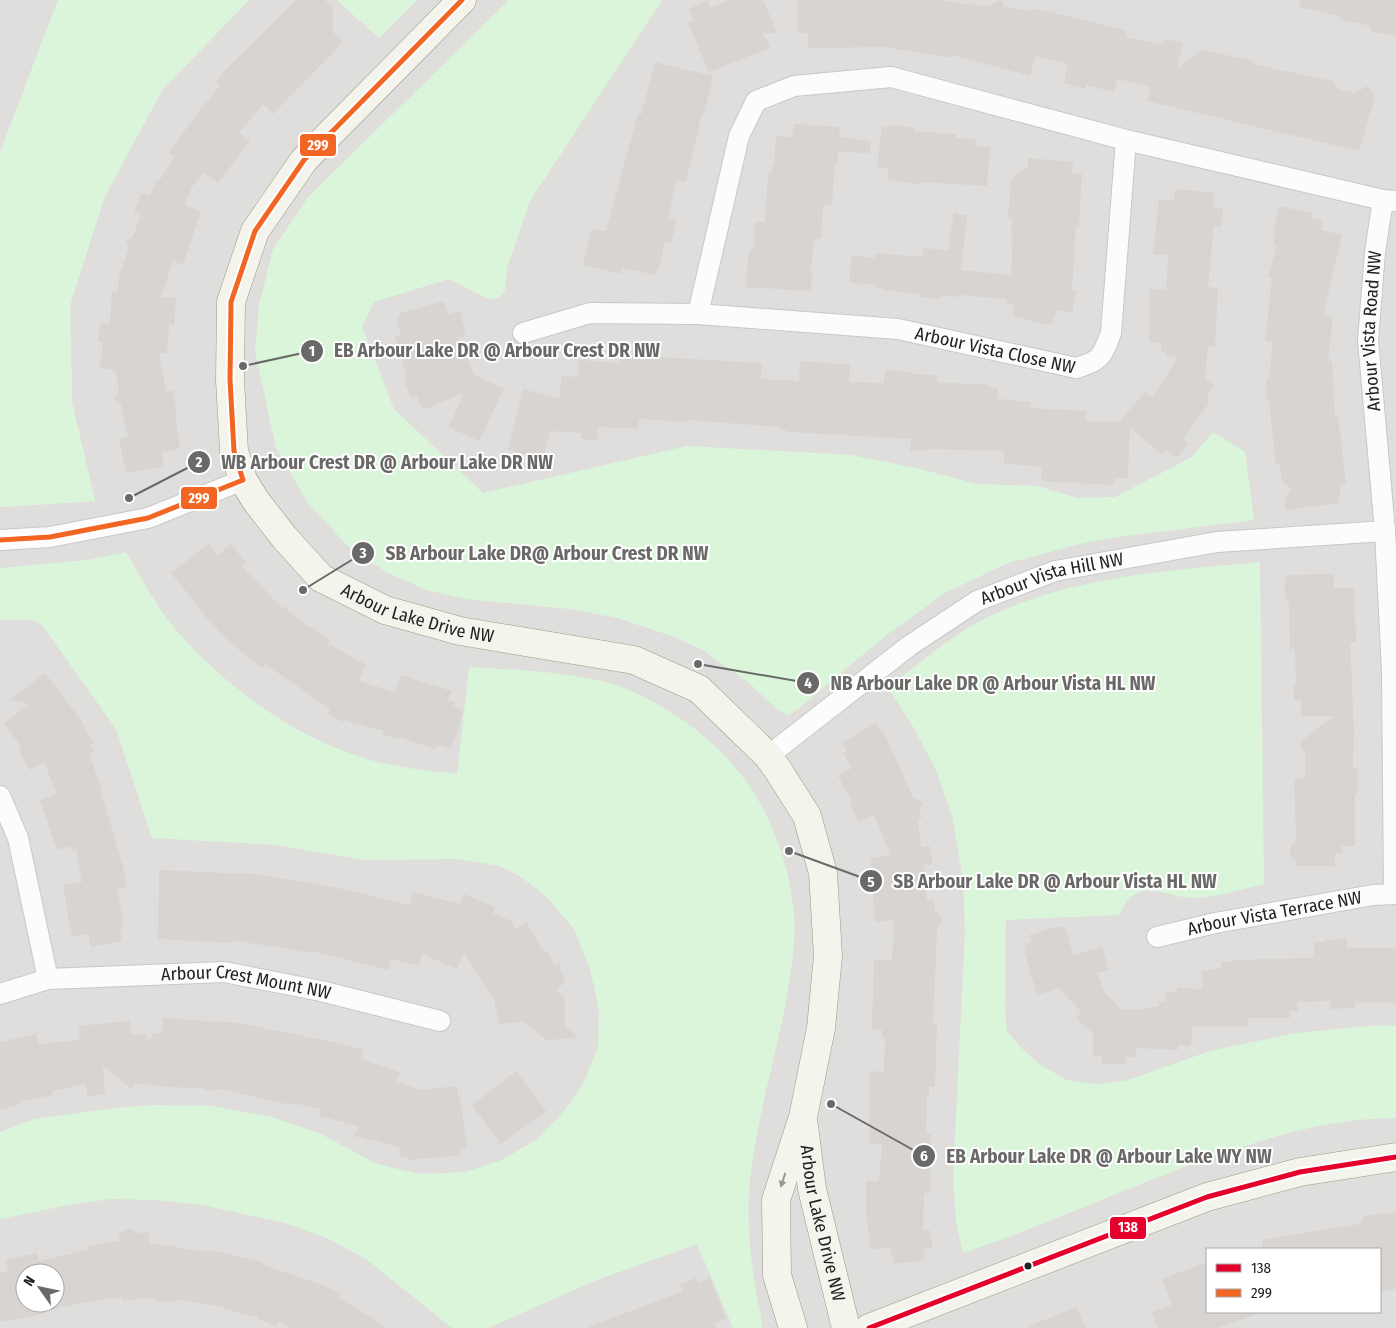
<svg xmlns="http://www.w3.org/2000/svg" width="1396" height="1328" viewBox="0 0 1396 1328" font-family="'Fira Sans Condensed',sans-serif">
  <rect width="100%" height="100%" fill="#f0eeeb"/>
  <path fill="#dfdedc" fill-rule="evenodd" d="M0,0H58L0,153Z
    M249,0H337L379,38L417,0H1396V1328H0V507L95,501L72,403L70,305L104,198L162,90ZM1207,1249H1380V1312H1207ZM25,1273H55V1303H25Z"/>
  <path fill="#daf5da" d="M58,0H249L162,90L104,198L70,305L72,403L95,501L0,507V153Z
    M337,0H417L379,38Z
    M509,0H662L530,201L507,268L505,292L497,299L486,298L449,279L374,302L362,327L394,409L483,493L687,446L851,455L920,469L977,484L1037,486L1078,498L1115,497L1192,457L1213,432L1245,452L1254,520L1118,537L1080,544L1008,563L945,593L884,637L797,710L788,715L779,711L749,683L703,650L672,636L617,618L570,609L466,599L426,590L386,572L347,545L308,503L276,448L255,351L259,305L273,249L309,196Z
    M126,552C143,582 161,614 185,640C236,695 304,743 378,762C403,768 431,771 457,774L469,667C514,670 561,671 605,682C623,686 641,695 657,704C728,744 772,801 789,881C793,901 796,921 794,942C788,1020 761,1094 751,1171C746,1209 749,1247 755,1285C757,1299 762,1315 762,1328H733L697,1244L597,1280L488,1328H452L366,1259L329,1239L285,1223L202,1205L158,1200L111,1199L73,1204L0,1219V1132L34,1119L115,1108L153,1105L212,1106L271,1117L319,1133L377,1164L420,1174L465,1172L502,1160L537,1139L565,1110L584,1082L598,1047L599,1009L590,969L574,929L545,895L521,877L500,866L458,859L366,860L276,845L152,838L116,729L42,625L32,620H0V568L87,560Z
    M1260,562L1264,884C1242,889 1219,897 1196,898C1163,899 1140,872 1119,915L1006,920L1005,1008L1007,1031L1022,1049L1042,1066L1067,1080L1096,1084L1125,1081L1213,1050L1296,1033L1368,1026L1396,1025V1118C1339,1118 1286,1132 1233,1150C1141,1180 1054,1223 963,1253L956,1221L953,1178L965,932L963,879L952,816L936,770L911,723L888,688C915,666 943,643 973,625C1059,577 1164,571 1260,562Z"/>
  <path fill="#d7d4d2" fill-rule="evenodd" d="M296,0H325L333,8V32L343,42L273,114L263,104L239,133L250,141L218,183L204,173L192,187L185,205L201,211L183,265L173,261L161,297L176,298L174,325H169L167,353H159L166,392L173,390L177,413H175L180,448L162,452L164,466L126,473L119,439L128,437L121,404L114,399L119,391L115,370L100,368L103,342H98L100,323L110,324L112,291L118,292L119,276L129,248L126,240L133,237L141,214L134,212L141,193L150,196L156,180L159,181L175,157L169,153L195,116L220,86L216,82L223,74L222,73Z
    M730,0H763L777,33H763L770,48L709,72L688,23L694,21L689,9L707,1L710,8Z
    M797,0H940L988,7L1001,0L1004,6L1030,11L1031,8L1063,15L1127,31L1125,37L1164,45L1165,39L1183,43L1177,68L1203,50L1254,61L1253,64L1332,81L1338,89L1355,93L1367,86L1375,97L1359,151L1147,101L1150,87L1118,79L1114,92L1086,85V89L1064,83L1068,64L1035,56L1030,76L953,55L952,58L883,47L808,48V33H798Z
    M1300,0H1396V37L1370,31L1371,26L1342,20L1340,16L1299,7Z
    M655,62L713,76L704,114L702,113L686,182L677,180L668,218L677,220L671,243L665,241L659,269H657L656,275L622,268L621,274L583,265L592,229L606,231L638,114L641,115Z
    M794,124L840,127L839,137L871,141L870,153L838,152V163H835L832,205H823L821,239H814L810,273H812L811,291L746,287L748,259L751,249L754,250L755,222H765L768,173H772V164H774L776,136L792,137Z
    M892,125L914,128V131L956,134V138L976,139L975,146L990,147L987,186L921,182V184L887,180L889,169L877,167L882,126L892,127Z
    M1028,158L1073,162L1072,173L1082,174L1079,226H1076L1072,290L1077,291L1072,313L1057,310L1052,324H1050L1049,325L1013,316L1015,305L1006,303L1007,299L960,295L959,297L941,295V299L920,297V294L883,290V288L873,287L874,285L849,282L852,255L875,258V253L923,257V248L948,250L954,213L967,215L961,270L1011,275L1013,234H1011L1012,218L1008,217L1011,180L1028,166Z
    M1175,189L1214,193L1213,207L1223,208L1221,227L1214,226L1208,287L1218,288L1215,346H1208L1205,380L1214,385L1207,396L1209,403L1183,439L1189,444L1176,458L1166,450L1162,455L1130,427L1128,478H1114V485L1041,481L1042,467L1004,463V451L928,449V451H910L911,439L788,432V431L779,430V427L687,420V422L639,419L638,429L598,427L597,440L581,439V433L550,431L543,459L508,450L523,389L560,399L561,376L578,377L579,360L620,363V355L762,363L761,379L799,381L800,361L850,365L849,382L884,383L885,370L912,372V374L938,375L937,382L989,385V387L998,388V399L1031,402L1030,408L1086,411L1085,421L1119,422L1145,392L1152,398L1178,357L1165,356L1166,351H1161L1162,343L1149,342L1150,289L1166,290L1168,255L1153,254L1159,199L1174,201Z
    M1279,206L1312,213L1311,218L1323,221L1321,230L1342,235L1323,316L1333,317L1328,361H1332L1335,415H1338L1346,484L1340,485L1339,503L1286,510L1285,498L1291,489L1282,481L1280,465H1276L1269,400H1267L1266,379H1269L1273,342L1265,341L1272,278L1268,277L1277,246L1273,245L1275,234H1273Z
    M444,301L448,314L460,311L466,336L458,338L474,375L504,389L479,441L449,427L464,393L423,410L417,396L411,398L404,380L407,378L395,336L401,335L397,320L401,313Z
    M209,543L218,555L231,544L246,563L242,566L282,608L283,606L310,628L311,627L330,640L328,644L366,665L358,681L395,692L401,675L452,691L448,700L455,702L453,706L463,710L457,734L450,749L437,745L436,749L398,737L397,739L382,734L383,731L344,720L343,722L328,714L330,709L265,664L262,668L227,640L205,616H206L171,573Z
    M1334,574V588H1354L1356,642H1350L1354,731L1353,768H1357L1358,776L1357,794H1355V846H1341L1342,853H1335V866H1296V861L1290,855V847L1296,841L1294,778L1305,779V752L1301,749V741L1333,716H1301V700H1294V686L1296,683L1295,649H1290L1289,604L1287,602L1284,594L1286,575Z
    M45,673L81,720L93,743L90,745L93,752L89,754L102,791L101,792L124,870L127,887L117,889L124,926L120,927L122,941L91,947L88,934L72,937L63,885L82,882L76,849L71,850V846L57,850L40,800L57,794L44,762L30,770L19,750L22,748L4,723L29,704L10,700Z
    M876,723L881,732L883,731L891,748L913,798L923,802L919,811L922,818L918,819L921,847L930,846L932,864L923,865L927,901L934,900L935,911L941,916V924L937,928L933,1024H937L935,1087H929V1096H927L926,1134H931L930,1193H924L923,1231L930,1230L933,1248L924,1249L925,1260L894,1264L890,1247L871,1250L866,1213V1181H879L882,1144L869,1143L870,1071L884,1072L885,1038H882V1030L872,1029L874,960H892L894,920L875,922L873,897H874L870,858L891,855L874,815L858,822L850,802H852L838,776L852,768L843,753L847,751L842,743Z
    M159,870L246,874V873L320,884L410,905L413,892L460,904L464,894L495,907L493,914L511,921L515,929L527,923L542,950L547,952L555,965L560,962L561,973L563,975L564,982L557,991L565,998V1027L579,1038L546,1040L524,1022L499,1024L494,1000L464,953L457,969L422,954L419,966L391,959L388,970L311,951V953L232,940V943L158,939Z
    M1060,926L1066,929L1073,955L1102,947L1109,970L1097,973L1104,992L1120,1009H1148V1007H1159V1001L1165,1002L1166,992H1177V988L1203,989L1202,971L1222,968L1221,962H1233V960L1314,958V942H1324V940L1347,939V948H1396V1003H1355V1008L1330,1009V1001L1297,1002L1298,1011H1289L1290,1018H1248V1026L1192,1027L1191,1046L1178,1045V1050L1136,1048V1057H1126V1064H1102V1056H1093V1033L1076,1018L1082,1012L1059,988L1037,995L1024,950L1027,949L1025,944L1032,942L1029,935Z
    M163,1018L239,1023L338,1043L363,1050L361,1059L400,1072L396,1082L421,1090L457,1086L458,1097H460L467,1148L461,1149V1155L408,1160V1157H401L400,1148L372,1139L371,1141L355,1136L359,1126L319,1116L321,1109L293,1103L291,1105L225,1090L213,1089L211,1091L201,1088L167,1087L136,1083L131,1089L103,1065L105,1094L87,1096L86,1084L52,1091L53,1095L20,1101L21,1104L0,1110V1042L36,1034L39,1044L80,1040L78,1026L130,1021L131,1035L146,1034L147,1040L152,1039V1034L162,1033Z
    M516,1071L546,1111L501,1144L472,1105Z
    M1396,1212V1289L1380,1291V1249H1263L1262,1240L1360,1224L1365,1216Z
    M132,1229L136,1233L149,1232V1244L175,1246V1247L207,1252V1250L223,1253L262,1262L264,1265L325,1286L340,1293L338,1298L371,1317L384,1328H292L278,1322L276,1326L257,1319L258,1317L224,1309V1307L176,1299V1302L155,1301V1298L122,1300V1297L81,1303L41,1312L42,1314L19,1319L0,1322V1273L8,1271L6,1260L37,1253L39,1261L88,1250L87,1246L119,1241V1236L124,1230ZM25,1273H55V1303H25Z
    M1207,1262V1312H1257L1258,1314L1218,1328H1158L1152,1312L1172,1305L1162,1279Z
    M696,1278L698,1283L710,1278L726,1318L715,1323L717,1328H589V1327L683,1291L680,1284Z
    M1077,1307L1085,1328H1029V1326Z"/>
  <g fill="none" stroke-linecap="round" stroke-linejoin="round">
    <g stroke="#c9c8c7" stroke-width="22">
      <g id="street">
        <path d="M698,314L739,136L756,101L794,86L891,77L1126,140L1383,200"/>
        <path id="s1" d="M523,333L590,313L698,314L898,329L1076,368C1101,361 1102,357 1111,333L1126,140"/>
        <path d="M0,540L50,537L148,518L243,480"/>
        <path id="s2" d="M768,756L909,646L977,601L1055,571L1217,542L1385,531"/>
        <path d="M0,796L18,838L48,979L0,994"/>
        <path id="s3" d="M1394,894L1392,671L1385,531L1368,340L1375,252L1383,200L1395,201"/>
        <path id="s4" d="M1157,937L1215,923L1373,895L1396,894"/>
        <path id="s5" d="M48,979L224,972L321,991L440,1021"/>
      </g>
    </g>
    <g stroke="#999a82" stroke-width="29">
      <g id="secondary">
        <path id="s6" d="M462,0L304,160L255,231L231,302L230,380L234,451L243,480L256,501L284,537L321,578L385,610L460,631L634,660L699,689L768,756L778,770L807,816L823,873L828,956L821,1028L803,1117L776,1200L777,1275L793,1328"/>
        <path id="s7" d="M804,1126L812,1189L846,1328"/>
        <path d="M869,1328L1207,1197L1300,1172L1396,1157"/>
      </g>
    </g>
    <use href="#street" stroke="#fdfcfc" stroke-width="20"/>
    <use href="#secondary" stroke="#f4f4ed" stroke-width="28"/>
    <g stroke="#fff" stroke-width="9">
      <path id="bus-1" d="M869,1328L1207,1197L1300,1172L1396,1157"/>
    </g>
    <g stroke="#fff" stroke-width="9">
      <path id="bus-2" d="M0,540L50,537L148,518L243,480L234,451L230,380L231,302L255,231L304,160L462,0"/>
    </g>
    <use href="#bus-1" stroke="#e4002b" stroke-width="5"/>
    <use href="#bus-2" stroke="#f26522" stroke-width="5"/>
  </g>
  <defs><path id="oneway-solid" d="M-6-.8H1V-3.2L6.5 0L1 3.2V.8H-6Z" transform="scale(1.25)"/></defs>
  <use fill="#969692" href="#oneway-solid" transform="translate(783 1180) rotate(108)"/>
  <circle fill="#222" stroke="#fff" stroke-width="2" cx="1028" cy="1266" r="4.5"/>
  <g text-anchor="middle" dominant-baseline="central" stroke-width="4" stroke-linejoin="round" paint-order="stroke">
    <g font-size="18" fill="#222" stroke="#fff">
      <text stroke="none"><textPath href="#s3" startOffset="564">Arbour Vista Road NW</textPath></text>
      <text stroke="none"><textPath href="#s1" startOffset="478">Arbour Vista Close NW</textPath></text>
      <text stroke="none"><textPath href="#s2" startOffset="339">Arbour Vista Hill NW</textPath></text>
      <text stroke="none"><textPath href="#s6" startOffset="795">Arbour Lake Drive NW</textPath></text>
      <text stroke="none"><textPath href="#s4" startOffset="120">Arbour Vista Terrace NW</textPath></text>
      <text stroke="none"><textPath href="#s5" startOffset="199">Arbour Crest Mount NW</textPath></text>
      <text stroke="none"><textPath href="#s7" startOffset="99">Arbour Lake Drive NW</textPath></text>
    </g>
  </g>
  <path fill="none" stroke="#6a6968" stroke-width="2" d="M243 366L312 351M129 498L199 462M303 590L363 553M698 664L808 683M789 851L871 881M831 1104L924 1156"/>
  <g fill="#6a6968" stroke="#fff" stroke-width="2">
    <circle cx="243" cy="366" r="5"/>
    <circle cx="129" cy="498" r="5"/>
    <circle cx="303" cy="590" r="5"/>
    <circle cx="698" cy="664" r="5"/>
    <circle cx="789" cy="851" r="5"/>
    <circle cx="831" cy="1104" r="5"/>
    <circle cx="312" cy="351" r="12"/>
    <circle cx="199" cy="462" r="12"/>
    <circle cx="363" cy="553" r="12"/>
    <circle cx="808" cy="683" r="12"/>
    <circle cx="871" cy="881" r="12"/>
    <circle cx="924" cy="1156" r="12"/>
  </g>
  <g font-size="15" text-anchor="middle" font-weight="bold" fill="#fff">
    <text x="312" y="356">1</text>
    <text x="199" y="467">2</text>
    <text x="363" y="558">3</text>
    <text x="808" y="688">4</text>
    <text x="871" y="887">5</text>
    <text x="924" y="1161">6</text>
  </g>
  <g font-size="19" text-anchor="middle" font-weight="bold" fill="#6a6968" stroke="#fff" stroke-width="4" stroke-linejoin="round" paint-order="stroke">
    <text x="497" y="357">EB Arbour Lake DR @ Arbour Crest DR NW</text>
    <text x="387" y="469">WB Arbour Crest DR @ Arbour Lake DR NW</text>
    <text x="547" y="560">SB Arbour Lake DR@ Arbour Crest DR NW</text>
    <text x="993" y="690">NB Arbour Lake DR @ Arbour Vista HL NW</text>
    <text x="1055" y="888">SB Arbour Lake DR @ Arbour Vista HL NW</text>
    <text x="1109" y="1163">EB Arbour Lake DR @ Arbour Lake WY NW</text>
  </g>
  <g stroke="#fff" stroke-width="2">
    <rect x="299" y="133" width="38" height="24" rx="5" fill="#f26522"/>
    <rect x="180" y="486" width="38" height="24" rx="5" fill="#f26522"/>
    <rect x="1109" y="1216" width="38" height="24" rx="5" fill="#e4002b"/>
  </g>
  <g font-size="14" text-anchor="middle" font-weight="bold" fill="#fff">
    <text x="318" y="150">299</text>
    <text x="199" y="503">299</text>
    <text x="1128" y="1232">138</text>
  </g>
  <rect x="1206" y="1248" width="175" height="65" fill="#ffffff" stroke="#a7a7a7"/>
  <rect x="1216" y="1264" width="25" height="8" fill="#e4002b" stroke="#a7a7a7"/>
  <text x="1251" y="1273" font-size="15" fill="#222222">138</text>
  <rect x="1216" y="1289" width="25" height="8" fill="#f26522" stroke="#a7a7a7"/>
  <text x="1251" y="1298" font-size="15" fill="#222222">299</text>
  <g transform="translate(40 1288) rotate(303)"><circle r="24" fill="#ffffff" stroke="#a7a7a7"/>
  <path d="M0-4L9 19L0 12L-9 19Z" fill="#6a6968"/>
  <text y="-8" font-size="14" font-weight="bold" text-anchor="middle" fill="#222222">N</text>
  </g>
</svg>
